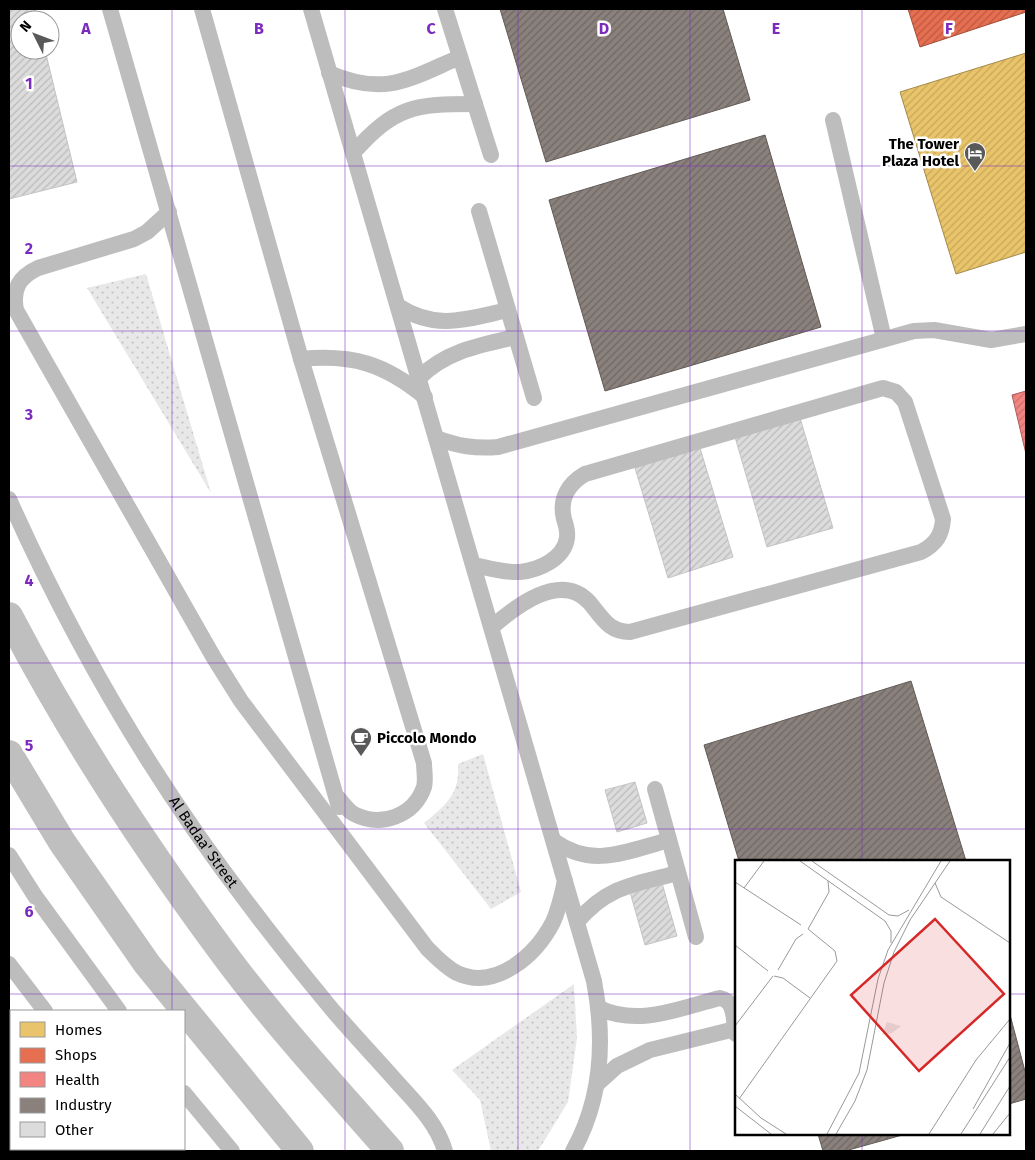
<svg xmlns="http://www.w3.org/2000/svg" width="1035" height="1160" viewBox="0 0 1035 1160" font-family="'Fira Sans',sans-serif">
  <defs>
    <pattern id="grass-dots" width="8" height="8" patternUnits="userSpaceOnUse" patternTransform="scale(1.25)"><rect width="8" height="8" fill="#e8e8e8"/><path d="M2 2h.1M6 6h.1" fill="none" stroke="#c5c5c5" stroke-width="1.8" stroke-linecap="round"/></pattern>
    <pattern id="homes-hatch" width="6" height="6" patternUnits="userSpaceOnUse" patternTransform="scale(1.25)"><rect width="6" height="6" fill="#e9c46a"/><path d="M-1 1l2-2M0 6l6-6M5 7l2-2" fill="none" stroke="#c6a75a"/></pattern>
    <pattern id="shops-hatch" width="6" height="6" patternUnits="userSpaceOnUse" patternTransform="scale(1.25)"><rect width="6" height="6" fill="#e76f51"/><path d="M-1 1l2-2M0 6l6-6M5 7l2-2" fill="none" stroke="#b95941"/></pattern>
    <pattern id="health-hatch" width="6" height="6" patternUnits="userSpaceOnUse" patternTransform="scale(1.25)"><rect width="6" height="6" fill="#f28482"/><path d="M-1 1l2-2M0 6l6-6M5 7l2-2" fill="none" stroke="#ce706e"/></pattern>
    <pattern id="industry-hatch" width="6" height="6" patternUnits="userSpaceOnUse" patternTransform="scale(1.25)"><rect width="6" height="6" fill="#8a817c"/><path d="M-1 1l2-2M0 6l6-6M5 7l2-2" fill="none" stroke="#6e6763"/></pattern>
    <pattern id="building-hatch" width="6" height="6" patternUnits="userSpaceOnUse" patternTransform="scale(1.25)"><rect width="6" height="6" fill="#dcdcdc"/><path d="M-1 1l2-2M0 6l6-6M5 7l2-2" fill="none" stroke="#bbb"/></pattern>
  </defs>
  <rect width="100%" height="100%" fill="#fff"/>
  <path fill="url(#grass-dots)" d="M146,274L211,493L87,288Z
    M483,754L521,892L491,909L424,823C446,805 460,794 458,764Z
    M574,984L577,1038L568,1102L538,1151H491L480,1100L452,1070Z"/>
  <path fill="url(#homes-hatch)" stroke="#a3894a" d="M1026,53V252L956,274L900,92Z"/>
  <path fill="url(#shops-hatch)" stroke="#a24e39" d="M908,9H1026V12L920,47Z"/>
  <path fill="url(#health-hatch)" stroke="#a95c5b" d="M1026,391V454L1012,395Z"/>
  <path fill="url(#industry-hatch)" stroke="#615a57" d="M500,9H723L750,100L546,162Z
    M765,135L821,327L605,391L549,200Z
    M911,681L966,861H739L704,745Z
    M1009,1011L1026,1075V1099L1009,1104Z
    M818,1134H906L845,1151H823Z"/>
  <path fill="url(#building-hatch)" stroke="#c4c4c4" d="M9,9H35L37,20H20V50H45L77,182L9,199Z
    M800,418L833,528L767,547L735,437Z
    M700,448L733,557L668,578L635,468Z
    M635,782L647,823L617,832L605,790Z
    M662,883L677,936L645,945L630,892Z"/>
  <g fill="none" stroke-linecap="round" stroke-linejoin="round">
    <g stroke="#bdbdbd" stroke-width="16">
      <path d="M110,9L339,807"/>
      <path d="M202,9L301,359L424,763C424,770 426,780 424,787C414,816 381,828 354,814C348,811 343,803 338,798"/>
      <path d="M311,9L594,981C605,1039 602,1099 573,1151"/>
      <path d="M445,9L491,155"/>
      <path d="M329,73C385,97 409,79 460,57"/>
      <path d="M833,120L884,339"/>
      <path d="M353,153C395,106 414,104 475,104"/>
      <path d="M479,211L534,398"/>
      <path d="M169,212L147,232L134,239L38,268C19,277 12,289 16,310L214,658L241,701L427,948C436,957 445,967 457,973C496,991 536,955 553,922C559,909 562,895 565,881"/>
      <path d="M398,306C436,331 467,319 508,310"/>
      <path d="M301,359C353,354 385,364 425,397"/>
      <path d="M419,378C446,351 480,345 516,337"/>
      <path d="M436,438C458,446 475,449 498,447L914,331L934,330L991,340L1026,334"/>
      <path id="s1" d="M9,499C72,640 152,778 246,901C273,937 301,972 330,1007C351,1032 374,1056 396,1081C415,1102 437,1123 445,1151"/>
      <path d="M474,565C488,568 505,573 520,572C539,570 564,559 567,538C568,531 566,525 564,519C559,499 568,484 585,474L883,388L896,392L905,402L943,519C942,535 936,544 921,552L630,632C608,632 602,617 589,602C560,571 515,607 492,627"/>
      <path d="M655,789L696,937"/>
      <path d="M554,841C593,869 627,851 669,840"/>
      <path d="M9,855L35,896L119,1011"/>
      <path d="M577,922C607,886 635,884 678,873"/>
      <path d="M9,964L45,1011"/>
      <path d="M599,1008C638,1027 680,1008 720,998C736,1001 733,1021 736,1034"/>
      <path d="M597,1084L617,1066L650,1050L735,1029"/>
      <path d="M184,1093L232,1151"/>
      <path d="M150,1149L152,1151"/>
    </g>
    <path stroke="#bfbfbf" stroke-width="28" d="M9,616C71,735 144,846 224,954C275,1023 334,1087 390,1151
      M9,754L62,842L147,964L300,1151"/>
  </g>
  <path fill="none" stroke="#7b2cbf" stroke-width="1" stroke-opacity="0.55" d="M172,9V1011M345,9V1151M518,9V1151M690,9V1151M862,9V861M9,166H1026M9,331H1026M9,497H1026M9,663H1026M9,829H1026M9,994H736M1009,994H1026M862,1134V1151M172,1149V1151"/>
  <defs>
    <g id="hotel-pin" transform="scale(1.125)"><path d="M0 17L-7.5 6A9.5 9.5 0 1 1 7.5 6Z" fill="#595959" stroke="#fff"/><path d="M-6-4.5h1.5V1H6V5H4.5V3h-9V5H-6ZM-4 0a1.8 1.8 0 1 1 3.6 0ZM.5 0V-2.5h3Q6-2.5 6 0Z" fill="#fff"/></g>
    <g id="cafe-pin" transform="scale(1.125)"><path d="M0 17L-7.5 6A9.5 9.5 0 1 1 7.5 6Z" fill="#595959" stroke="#fff"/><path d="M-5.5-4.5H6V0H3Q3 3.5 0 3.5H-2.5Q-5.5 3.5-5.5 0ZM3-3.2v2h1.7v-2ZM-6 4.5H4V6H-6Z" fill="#fff"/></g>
  </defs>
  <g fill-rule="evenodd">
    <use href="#hotel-pin" x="975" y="153"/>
    <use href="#cafe-pin" x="361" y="738"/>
  </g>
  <g text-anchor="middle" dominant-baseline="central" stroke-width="5" stroke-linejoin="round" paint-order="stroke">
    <g font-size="15" font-weight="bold" fill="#000" stroke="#fff" text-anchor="end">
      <text x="959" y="144">The Tower<tspan x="959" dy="17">Plaza Hotel</tspan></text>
      <text x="377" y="738" text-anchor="start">Piccolo Mondo</text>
    </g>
    <g font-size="15" fill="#000" stroke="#fff">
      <text stroke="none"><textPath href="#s1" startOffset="395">Al Badaa' Street</textPath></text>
    </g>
  </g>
  <g transform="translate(735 860)">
    <rect width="275" height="275" fill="#fff"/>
    <path d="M152,162L166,166L157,173L147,175Z" fill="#e8e8e8"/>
    <path fill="none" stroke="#999" stroke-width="1" d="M65,1L150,61L156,71V83M77,1L154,55L163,56L174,50M0,22L66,65M200,23L206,37L275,83M9,28L29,1M73,69L94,32L93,21M0,85L33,111M43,110L61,79L68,74M39,116L48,118L75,138M0,166L38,116M0,234L26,258L51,274M4,239L102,101L100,91L73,69M0,246L36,274M238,249L275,183M92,274L124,213L143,119L153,90L206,1M101,274L120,241L132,210L149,123L159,92L175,60L215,1M194,274L241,200L275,159M226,274L275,197M245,274L275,226M258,274L275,253"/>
    <path fill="#d62828" fill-opacity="0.15" stroke="#d62828" stroke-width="2.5" d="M200,59L269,134L184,211L116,135Z"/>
    <rect width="275" height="275" fill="none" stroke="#000" stroke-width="2.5"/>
  </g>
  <g font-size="16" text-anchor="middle" font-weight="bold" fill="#7b2cbf" stroke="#fff" stroke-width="5" stroke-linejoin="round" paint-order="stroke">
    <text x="86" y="34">A</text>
    <text x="259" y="34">B</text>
    <text x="431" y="34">C</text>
    <text x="604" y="34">D</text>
    <text x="776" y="34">E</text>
    <text x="949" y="34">F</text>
    <text x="29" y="89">1</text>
    <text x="29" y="254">2</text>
    <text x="29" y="420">3</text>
    <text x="29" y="586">4</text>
    <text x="29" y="751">5</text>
    <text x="29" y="917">6</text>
  </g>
  <rect width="1035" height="1160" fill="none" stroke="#000000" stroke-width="20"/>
  <rect x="10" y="1010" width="175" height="140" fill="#ffffff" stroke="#999999"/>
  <rect x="20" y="1022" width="25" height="15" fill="#e9c46a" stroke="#999999"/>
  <text x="55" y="1035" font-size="15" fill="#000000">Homes</text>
  <rect x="20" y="1048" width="25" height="15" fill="#e76f51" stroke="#999999"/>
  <text x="55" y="1060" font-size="15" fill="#000000">Shops</text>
  <rect x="20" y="1072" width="25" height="15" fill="#f28482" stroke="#999999"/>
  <text x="55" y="1085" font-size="15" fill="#000000">Health</text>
  <rect x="20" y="1098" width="25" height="15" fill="#8a817c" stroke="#999999"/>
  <text x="55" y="1110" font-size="15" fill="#000000">Industry</text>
  <rect x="20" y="1122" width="25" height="15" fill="#dcdcdc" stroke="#999999"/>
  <text x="55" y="1135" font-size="15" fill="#000000">Other</text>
  <g transform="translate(35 35) rotate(312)"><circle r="24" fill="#ffffff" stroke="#999999"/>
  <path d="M0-4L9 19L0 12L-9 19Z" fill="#595959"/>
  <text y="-8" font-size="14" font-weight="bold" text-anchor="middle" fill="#000000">N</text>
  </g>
</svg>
